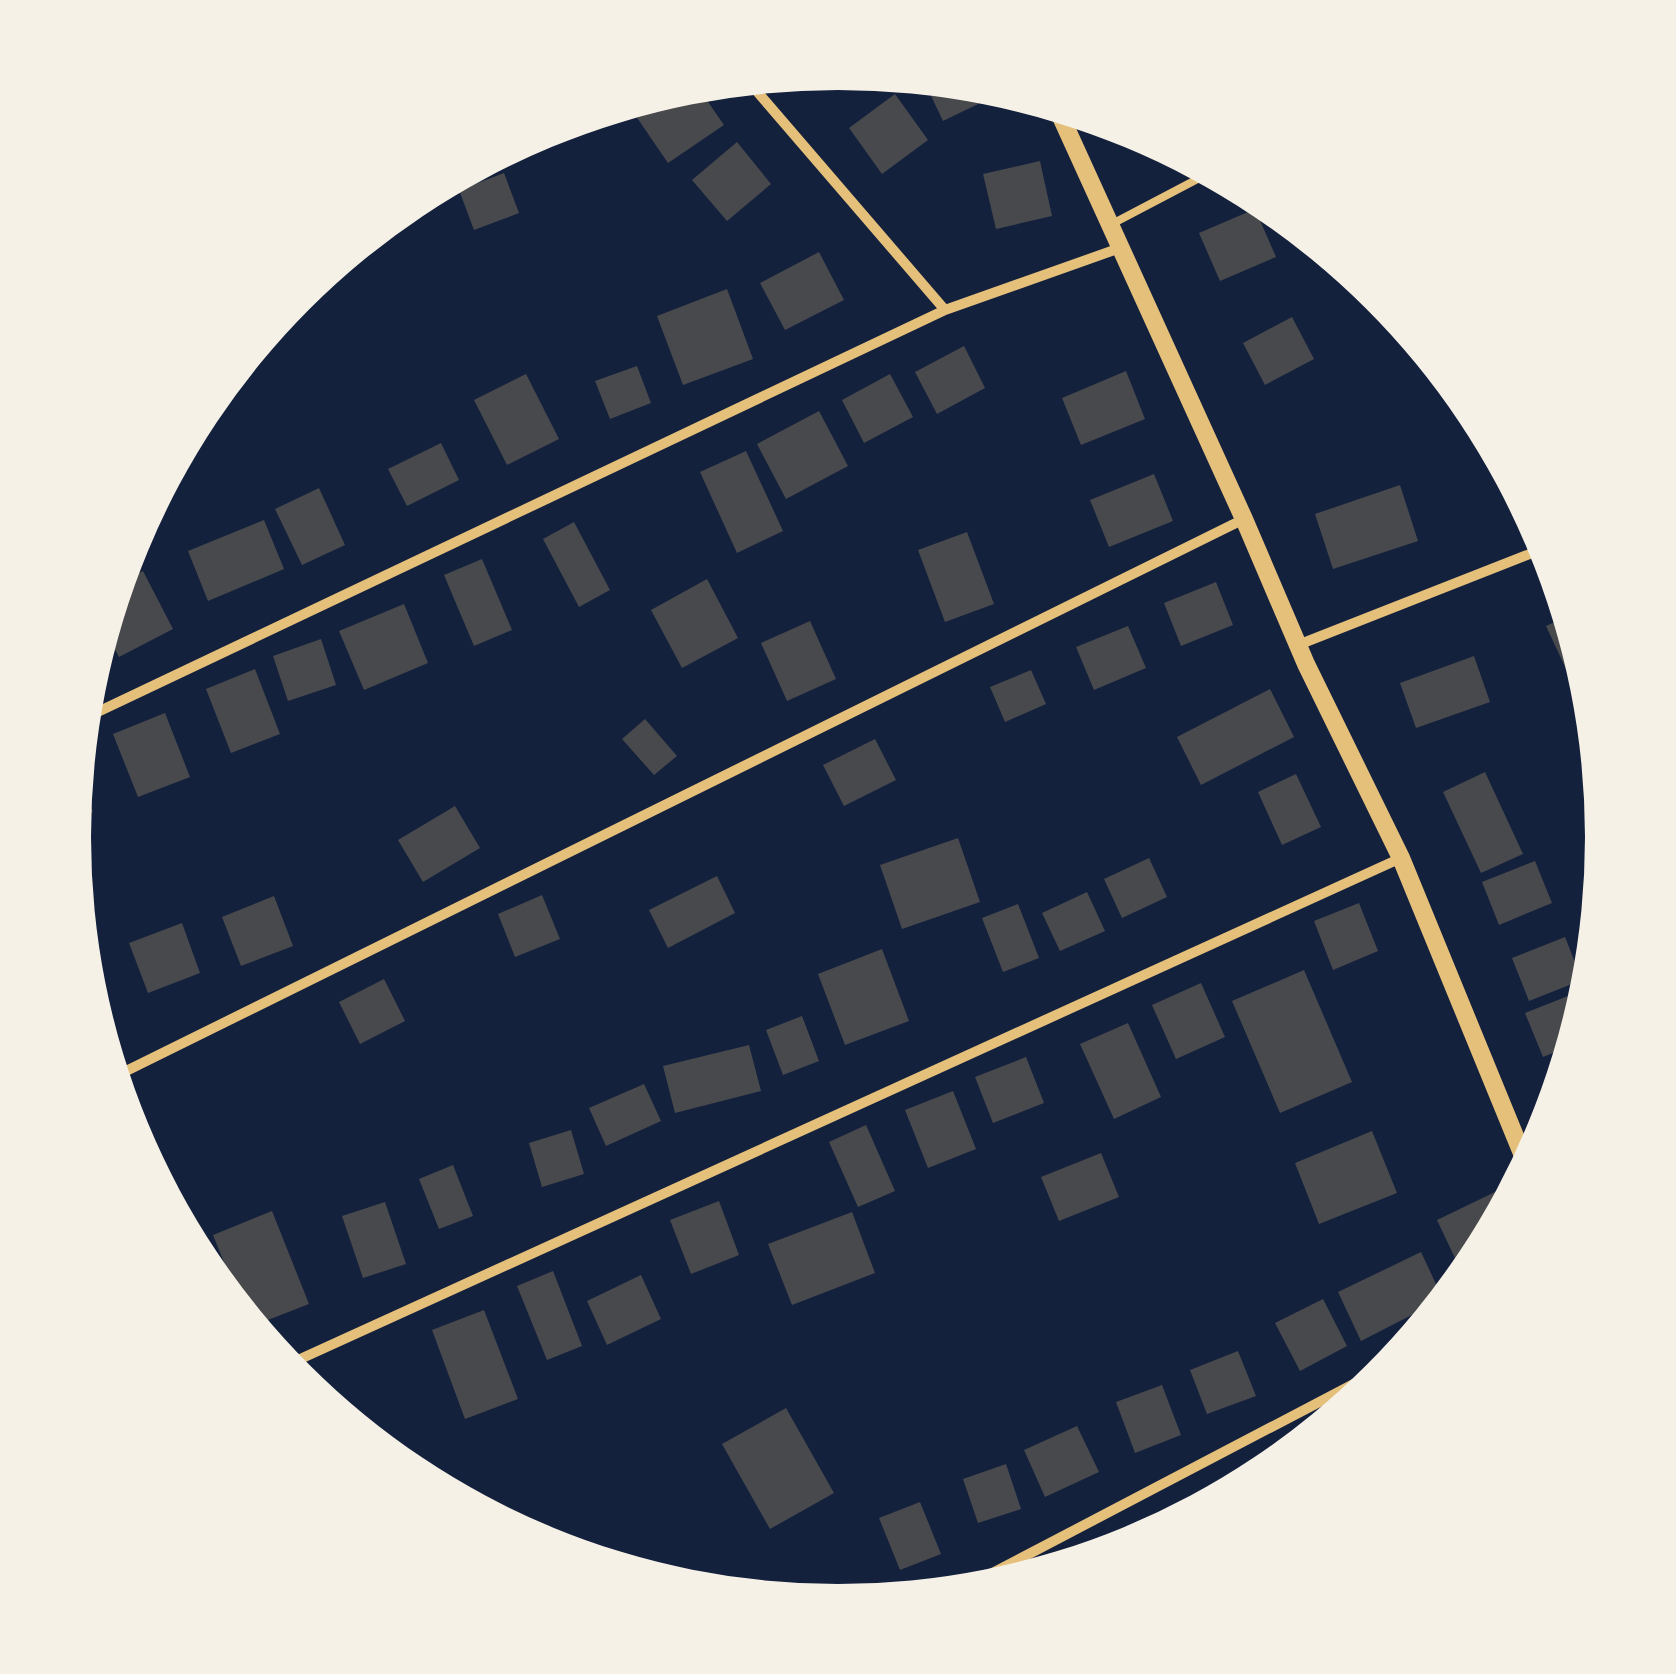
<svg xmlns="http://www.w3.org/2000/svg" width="1676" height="1674" viewBox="0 0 1676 1674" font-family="Merriweather,serif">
  <rect width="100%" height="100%" fill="#14213d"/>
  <path fill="#48494c" d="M924,81L988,87L1001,93L943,121Z
    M697,86L724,125L668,163L629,106Z
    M895,94L928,140L882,174L849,128Z
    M737,142L771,184L727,221L692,180Z
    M1040,161L1052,216L996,229L983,174Z
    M504,173L519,213L474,230L459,190Z
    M1255,209L1276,257L1220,281L1199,233Z
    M819,252L844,300L785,330L760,283Z
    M727,289L753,359L683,385L657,316Z
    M1292,317L1314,359L1265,385L1243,343Z
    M964,346L985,388L937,414L915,372Z
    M637,366L651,403L610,419L595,381Z
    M1126,371L1145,419L1081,445L1062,398Z
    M526,374L559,439L507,465L474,400Z
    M890,374L913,417L864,443L842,400Z
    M819,411L848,466L786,499L757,444Z
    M441,443L459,480L407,506L388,469Z
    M746,451L783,531L737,553L700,472Z
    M1154,474L1173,521L1109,547L1090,500Z
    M1400,485L1418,541L1333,569L1315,514Z
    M319,488L345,545L302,565L275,509Z
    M264,520L284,569L208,601L188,551Z
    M574,522L610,590L579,607L543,539Z
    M967,532L994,604L945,622L918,550Z
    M482,559L512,630L474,646L444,575Z
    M143,571L173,629L119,657L105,631L120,583Z
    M707,579L738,638L682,668L651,610Z
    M1216,582L1233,625L1181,646L1164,603Z
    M404,604L428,663L364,690L339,631Z
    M1566,617L1580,662L1566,669L1546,626Z
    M810,621L836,679L787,701L761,643Z
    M1128,626L1146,668L1094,690L1076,647Z
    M321,639L336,685L288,701L273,656Z
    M1474,656L1490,702L1416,728L1400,683Z
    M255,669L280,734L231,753L206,689Z
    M1031,670L1046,704L1005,722L990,687Z
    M1270,689L1294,737L1201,785L1177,737Z
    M165,713L190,777L138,797L113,734Z
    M645,719L677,756L654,775L622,739Z
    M875,739L896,780L844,806L823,765Z
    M1485,772L1523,854L1481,873L1443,792Z
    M1296,774L1321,827L1282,845L1258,792Z
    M79,777L93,812L75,819Z
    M455,806L480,848L423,882L398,840Z
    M958,838L980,902L902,929L880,865Z
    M1149,858L1167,897L1122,918L1104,879Z
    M1535,861L1552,903L1499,925L1482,882Z
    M717,876L735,913L668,948L649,910Z
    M1087,892L1105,931L1060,951L1042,913Z
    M542,895L560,939L515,957L498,914Z
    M274,896L293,946L241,966L222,917Z
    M1359,903L1378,951L1333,970L1314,921Z
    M1018,904L1039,958L1003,972L982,918Z
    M182,923L200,973L148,993L129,943Z
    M1565,937L1582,980L1529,1001L1512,958Z
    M882,949L909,1021L845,1045L818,974Z
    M1304,970L1352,1082L1280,1113L1232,1001Z
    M384,979L405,1021L360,1044L339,1002Z
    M1201,983L1225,1037L1176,1059L1152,1005Z
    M1578,992L1583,1003L1570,1046L1543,1057L1525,1013Z
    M802,1016L819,1061L783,1075L766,1030Z
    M1128,1023L1161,1097L1114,1119L1080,1044Z
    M749,1045L761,1091L675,1113L663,1066Z
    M1026,1057L1044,1103L993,1123L975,1077Z
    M644,1084L661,1121L606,1146L589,1108Z
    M953,1091L976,1149L928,1168L905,1110Z
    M866,1125L895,1191L858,1207L829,1142Z
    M571,1130L584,1174L542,1187L529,1143Z
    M1372,1131L1397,1193L1319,1224L1295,1163Z
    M1101,1153L1119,1197L1059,1221L1041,1177Z
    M453,1165L473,1216L439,1229L419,1179Z
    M1495,1192L1503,1208L1473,1262L1463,1275L1437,1220Z
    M719,1201L739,1255L691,1274L670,1220Z
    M385,1202L406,1264L363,1278L342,1216Z
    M272,1211L309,1304L255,1325L244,1312L213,1235Z
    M852,1212L875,1273L792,1305L768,1244Z
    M1421,1252L1443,1299L1361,1341L1338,1292Z
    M553,1271L582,1346L547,1360L517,1286Z
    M641,1275L661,1319L607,1345L587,1301Z
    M1323,1299L1347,1346L1300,1371L1275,1323Z
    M484,1310L518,1399L465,1419L432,1330Z
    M1238,1351L1256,1396L1207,1414L1190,1370Z
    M1162,1385L1181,1435L1135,1453L1116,1402Z
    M786,1408L834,1493L770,1529L722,1444Z
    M1077,1426L1099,1472L1045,1497L1024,1450Z
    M1006,1464L1021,1509L978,1523L963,1479Z
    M920,1502L941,1554L900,1570L879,1518Z"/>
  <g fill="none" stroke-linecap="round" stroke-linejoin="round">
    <path stroke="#e5c07b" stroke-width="8" d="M1110,225L1209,173"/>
    <path stroke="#e5c07b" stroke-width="10" d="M748,81L945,310
      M1298,645L1545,548
      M85,718L945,310L1120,248
      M116,1076L1244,519
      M287,1365L1401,858
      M962,1589L1388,1366"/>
    <path stroke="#e5c07b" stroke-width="18" d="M1057,108L1244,519L1306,664L1401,858L1526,1163"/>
  </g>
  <path d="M0 0H1676V1674H0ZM91 837a747 747 0 1 1 1494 0a747 747 0 1 1-1494 0Z" fill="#f6f1e7" fill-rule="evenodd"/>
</svg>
